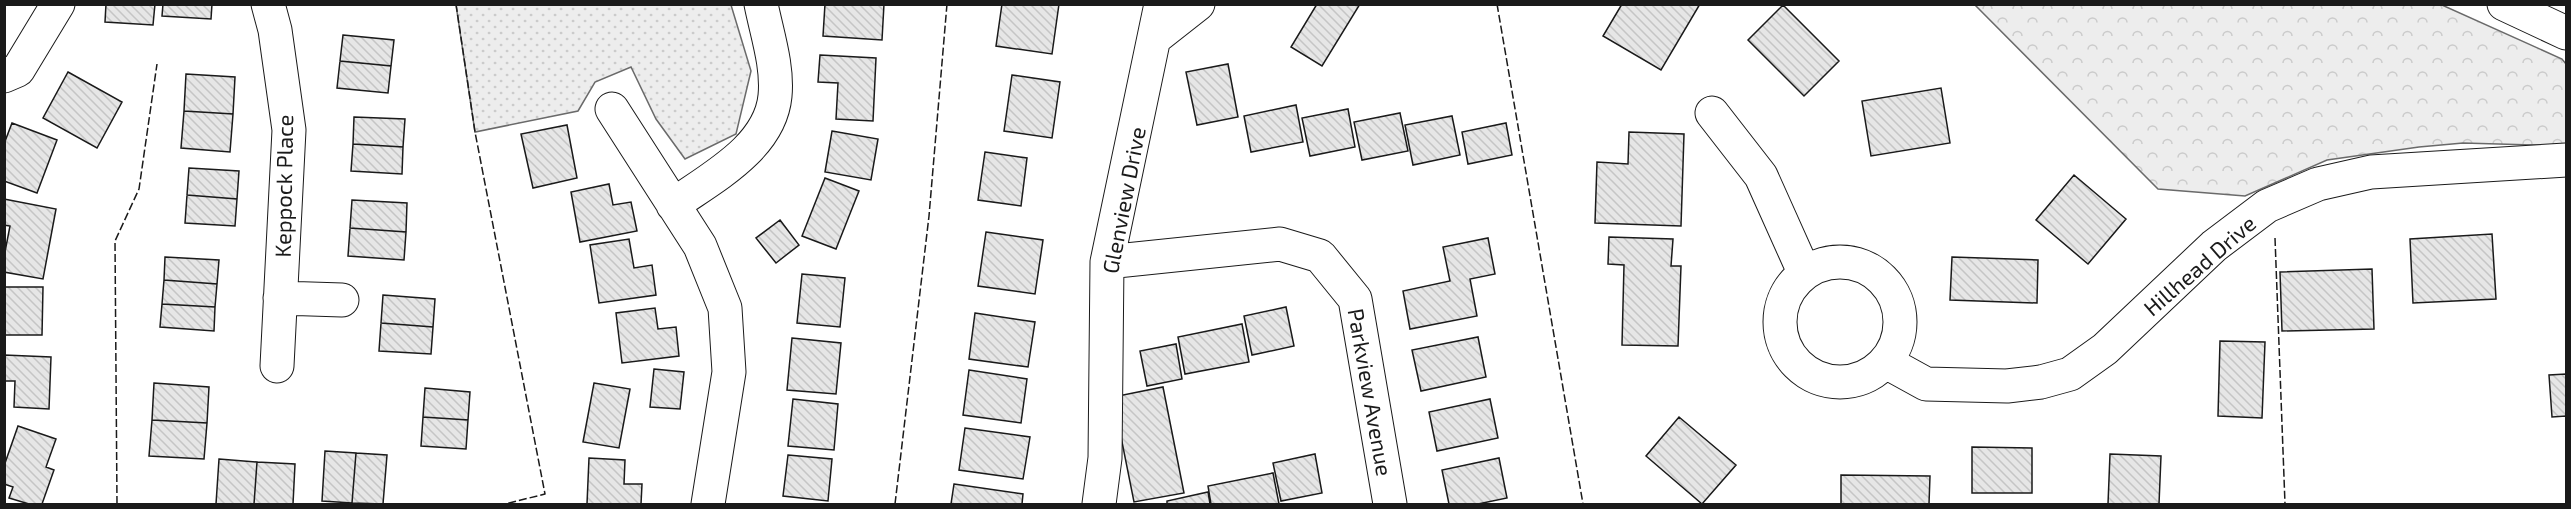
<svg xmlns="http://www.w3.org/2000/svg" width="2571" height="509" viewBox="0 0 2571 509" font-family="'Exo 2',sans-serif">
  <defs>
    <pattern id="grass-dots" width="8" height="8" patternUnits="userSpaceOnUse" patternTransform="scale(1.5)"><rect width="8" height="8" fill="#ededed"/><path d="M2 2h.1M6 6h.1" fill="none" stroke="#cbcbcb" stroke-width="1.8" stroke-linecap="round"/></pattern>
    <pattern id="forest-crowns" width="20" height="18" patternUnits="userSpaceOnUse" patternTransform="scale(1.5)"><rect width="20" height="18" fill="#ededed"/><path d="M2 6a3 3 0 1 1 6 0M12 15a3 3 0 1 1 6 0" fill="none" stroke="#cbcbcb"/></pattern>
    <pattern id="building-back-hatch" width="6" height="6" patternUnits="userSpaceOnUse" patternTransform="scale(1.5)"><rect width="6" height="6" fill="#e6e6e6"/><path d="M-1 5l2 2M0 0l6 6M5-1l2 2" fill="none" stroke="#c5c5c5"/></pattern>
  </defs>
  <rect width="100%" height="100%" fill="#fff"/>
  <path fill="url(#grass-dots)" stroke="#6a6a6a" stroke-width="1.5" d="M456,5H731L751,71L736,134L685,159L656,119L631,67L595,82L578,111L475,132Z"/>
  <path fill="url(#forest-crowns)" stroke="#6a6a6a" stroke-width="1.5" d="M2278,4L2442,5L2562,59L2566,64V143L2565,146L2463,143L2419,147L2327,160L2245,196L2158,189L1975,5Z"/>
  <path fill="url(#building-back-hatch)" stroke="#1a1a1a" stroke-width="1.5" d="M106,4H155L153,25L105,22Z
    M163,4H212L211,19L162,16Z
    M825,4H884L882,40L823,36Z
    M1002,4H1059L1052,54L996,46Z
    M1317,4H1360L1322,66L1291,47Z
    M1622,4H1700L1661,70L1603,36Z
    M1783,5L1839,61L1804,96L1748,40Z
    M343,35L394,40L391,66L340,61Z
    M820,55L876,58L873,121L836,119L838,83L818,82Z
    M340,61L391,66L388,93L337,88Z
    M1228,64L1238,117L1197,125L1186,72Z
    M68,72L122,102L97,148L43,118Z
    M186,74L235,77L233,114L184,111Z
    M1012,75L1060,82L1052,138L1004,131Z
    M1941,88L1950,143L1871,156L1862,101Z
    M1296,105L1303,142L1251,152L1244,116Z
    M1348,109L1355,147L1310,156L1302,118Z
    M184,111L233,114L230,152L181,148Z
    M1400,113L1408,151L1362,160L1354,122Z
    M1452,116L1460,155L1413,165L1405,125Z
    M354,117L405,119L403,147L353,144Z
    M12,123L57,140L37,193L4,181V144Z
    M1506,123L1512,155L1468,164L1462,132Z
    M567,125L577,178L533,188L521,134Z
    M832,131L878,139L871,180L825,172Z
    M1629,132L1684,134L1681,226L1595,223L1597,162L1628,164Z
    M353,144L403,147L402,174L351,171Z
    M985,152L1027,158L1021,206L978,200Z
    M189,168L239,171L237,199L187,195Z
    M2074,175L2126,219L2088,264L2036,220Z
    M825,178L859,191L836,249L802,236Z
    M609,184L613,205L631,202L637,231L580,242L571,192Z
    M187,195L237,199L235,226L185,223Z
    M4,199L56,209L43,279L4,272V257L10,226L4,225Z
    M352,200L407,203L406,232L350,228Z
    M780,220L799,245L776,263L756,238Z
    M350,228L406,232L404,260L348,256Z
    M986,232L1043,240L1035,294L978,286Z
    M2492,234L2496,299L2413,303L2410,239Z
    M1609,237L1673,239L1671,266H1681L1678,346L1622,345L1624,265L1608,264Z
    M1488,238L1495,274L1470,279L1477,316L1410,329L1403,291L1450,281L1443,247Z
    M629,239L634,268L652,265L656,295L599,303L590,245Z
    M165,257L219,260L217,284L164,280Z
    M1952,257L2038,260L2037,303L1950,300Z
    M2372,269L2374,329L2282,331L2280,272Z
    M802,274L845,278L840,327L797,323Z
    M164,280L217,284L215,307L162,304Z
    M4,287H43L42,335H4Z
    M383,295L435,299L433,327L381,323Z
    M162,304L215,307L214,331L160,327Z
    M1286,307L1294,346L1252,355L1244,316Z
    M655,308L658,329L676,327L679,356L622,363L616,313Z
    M975,313L1035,322L1028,367L969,359Z
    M381,323L433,327L431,354L379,351Z
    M1242,324L1249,362L1185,374L1178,337Z
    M1478,337L1486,377L1421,391L1412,350Z
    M792,338L841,343L836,394L787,390Z
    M2220,341L2265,342L2262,418L2218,416Z
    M1176,344L1182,379L1147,386L1140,351Z
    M4,355L51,357L49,409L14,407L15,381H4Z
    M654,369L684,372L680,409L650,407Z
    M969,370L1027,379L1021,423L963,415Z
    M2566,374V424V416L2552,417L2549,375Z
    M154,383L209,387L207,423L152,420Z
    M594,383L630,389L619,448L583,442Z
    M1163,387L1184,493L1134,502L1113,397Z
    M425,388L470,392L468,420L423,417Z
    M793,399L838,404L834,450L788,446Z
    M1490,399L1498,438L1437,451L1429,412Z
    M423,417L468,420L466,449L421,446Z
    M1679,417L1736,465L1702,504L1646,456Z
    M152,420L207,423L204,459L149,456Z
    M18,426L56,439L46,467L54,470L42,504H29L9,498L13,487L4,484V466Z
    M965,428L1030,437L1023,479L959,470Z
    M1972,447L2032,448V493H1972Z
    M325,451L356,453L352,503L322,501Z
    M356,453L387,455L383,504L352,503Z
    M1315,454L1322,493L1281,501L1273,463Z
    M2110,454L2161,456L2159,504H2108Z
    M788,455L832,459L828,501L783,496Z
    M589,458L625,460L624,484H642L641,504H587Z
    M1499,458L1507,498L1478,504H1449L1442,470Z
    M219,459L257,462L254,504H216Z
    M257,462L295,464L293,504H254Z
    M1273,473L1279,504H1211L1208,486Z
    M1841,475L1930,476L1929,504H1841Z
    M954,484L1023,494L1022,504H951Z
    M1208,492L1210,504H1167V501Z"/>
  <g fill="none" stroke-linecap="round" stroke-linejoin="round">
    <g stroke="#1a1a1a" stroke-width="35">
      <path id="street" d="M268,4L275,30L289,130L277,366
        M2504,4L2566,33
        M1156,37L1198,4
        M4,76L18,70L58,4
        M612,109L700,246L725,308L729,372L708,504
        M1712,113L1761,176L1804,272
        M673,205C711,178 770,148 775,96C778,66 767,34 761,4
        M1107,262L1280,244L1320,256L1355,299L1390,504
        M1780 322a60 60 0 1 1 120 0a60 60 0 1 1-120 0Z
        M280,298L342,300
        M1886,362L1926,384L2007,386L2041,382L2070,374L2105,349L2214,246L2267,206L2318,184L2371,172L2566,160
        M1099,504L1105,458L1107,262L1161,4"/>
    </g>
    <use href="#street" stroke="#fff" stroke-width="33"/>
    <path stroke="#1a1a1a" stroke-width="1.5" stroke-dasharray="8 3" stroke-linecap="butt" d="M456,4L475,132L545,494L505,504
      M1497,4L1583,504
      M2275,238L2285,504
      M117,504L115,241L139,189L157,64
      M895,504L929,216L947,4"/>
  </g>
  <g text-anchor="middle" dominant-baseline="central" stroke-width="4.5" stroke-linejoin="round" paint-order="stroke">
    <g font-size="22" fill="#1a1a1a" stroke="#fff">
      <text transform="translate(283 186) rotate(-89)">Keppock Place</text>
      <text transform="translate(1123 200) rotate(-79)">Glenview Drive</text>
      <text transform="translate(2199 265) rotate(-41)">Hillhead Drive</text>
      <text transform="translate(1371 392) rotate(80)">Parkview Avenue</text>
    </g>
  </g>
  <rect width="2571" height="509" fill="none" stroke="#1a1a1a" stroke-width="12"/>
</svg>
